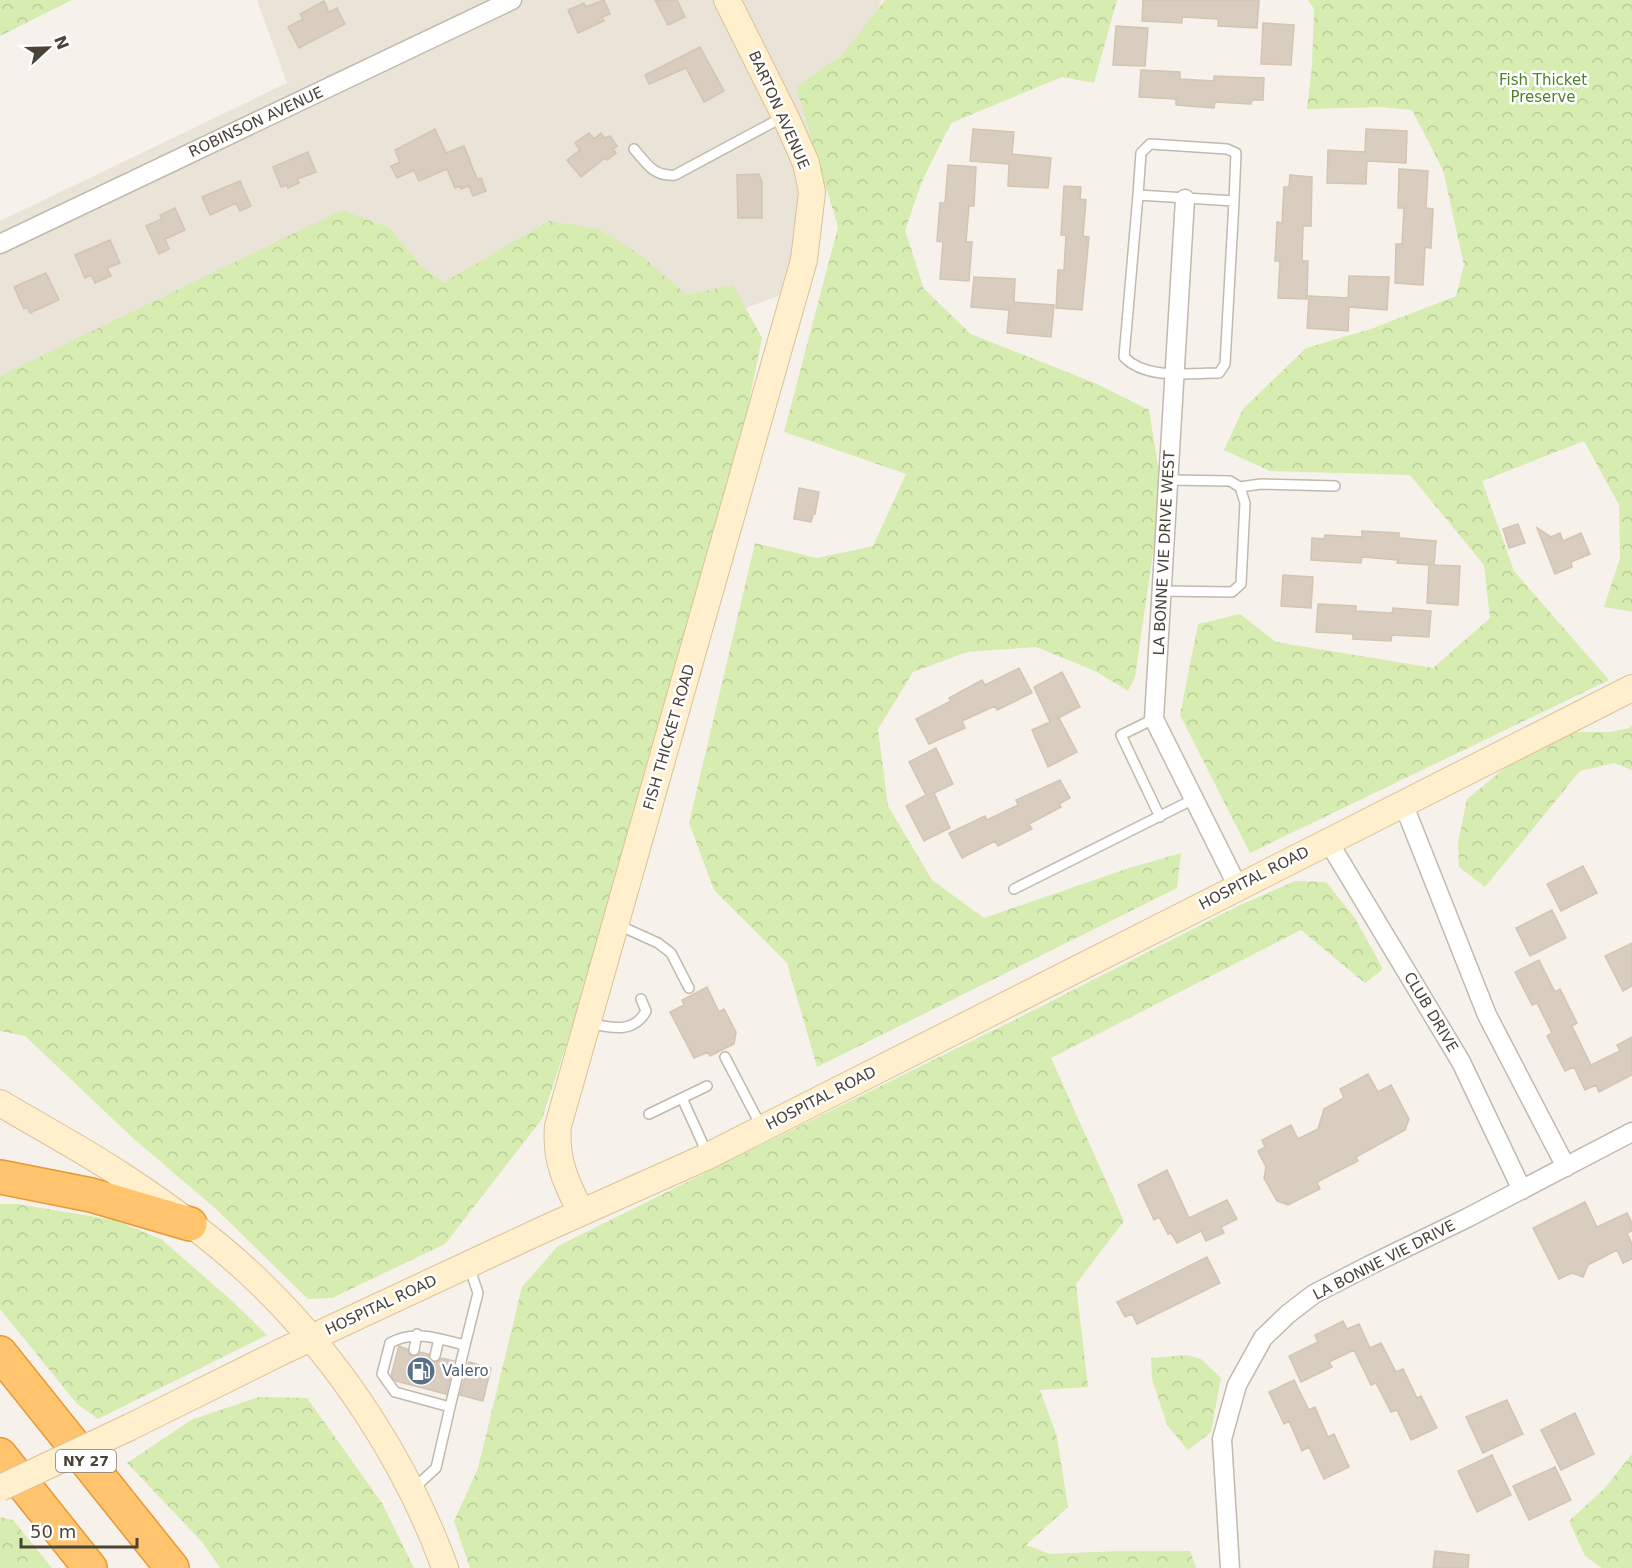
<svg xmlns="http://www.w3.org/2000/svg" width="1632" height="1568" viewBox="0 0 1632 1568" font-family="'DejaVu Sans',sans-serif">
  <defs>
    <pattern id="forest-crowns" width="20" height="18" patternUnits="userSpaceOnUse" patternTransform="scale(1.5)"><rect width="20" height="18" fill="#d6ecb1"/><path d="M2 6a3 3 0 1 1 6 0M12 15a3 3 0 1 1 6 0" fill="none" stroke="#b9cc99"/></pattern>
  </defs>
  <rect width="100%" height="100%" fill="#f6f2eb"/>
  <path fill="#eae3d8" d="M257,0H881L799,288L650,344L428,330L0,396V221L287,83Z"/>
  <path fill="url(#forest-crowns)" d="M0,0H72L0,36Z
    M885,0H1117L1094,83L1062,77L951,123L923,179L905,230L924,289L971,334L1097,384L1149,410L1162,491L1135,677L1128,691L1095,671L1036,647L967,652L913,672L878,729L888,806L932,880L984,918L1126,869L1181,853L1177,888L817,1067L787,963L714,890L689,823L755,543L817,558L873,546L906,474L784,432L838,227L796,87L842,55Z
    M1308,0H1632V612L1604,607L1620,558L1619,505L1584,441L1482,481L1514,571L1609,680L1250,853L1180,715L1198,624L1240,614L1276,642L1433,668L1490,618L1484,565L1410,475L1270,471L1224,450L1243,409L1306,348L1371,329L1456,296L1464,265L1443,170L1412,110L1381,107L1307,109L1312,65L1314,9Z
    M342,210L389,228L421,266L443,283L549,221L599,229L643,257L687,295L733,285L762,338L740,446L602,935L542,1119L445,1244L332,1298L308,1299L216,1209L134,1139L25,1036L0,1031V376Z
    M1632,725V770L1614,763L1580,771L1485,887L1459,867L1458,842L1467,799L1539,740L1577,732H1610L1629,728Z
    M1295,881L1326,882L1355,918L1383,969L1365,983L1301,930L1051,1058L1124,1221L1076,1284L1088,1387L1040,1390L1057,1437L1068,1507L1026,1545L1050,1554L1118,1551H1190L1196,1568H470L454,1521L478,1468L522,1287L558,1246L1034,1010L1238,906Z
    M0,1204H18L114,1220L161,1239L230,1299L267,1335L98,1419L77,1404L0,1309Z
    M1187,1355L1201,1359L1221,1378L1211,1432L1188,1450L1167,1425L1152,1379L1151,1358Z
    M259,1397L307,1398L382,1503L414,1568H220L202,1542L127,1463L191,1420Z
    M1632,1454V1568H1602L1585,1556L1569,1521L1605,1488Z
    M0,1517L13,1520L52,1568H0Z"/>
  <path fill="#d9cdbf" stroke="#d4c4b2" stroke-width="1.5" d="M604,0L610,14L602,17L604,21L578,33L568,10L584,3L586,7Z
    M655,0H677L685,17L668,25Z
    M1143,0H1259L1257,28L1218,26V19L1182,17V23L1142,21Z
    M324,1L329,12L337,8L345,24L299,48L288,27L303,19L300,14Z
    M1263,23L1294,25L1291,65L1261,64Z
    M1116,26L1148,28L1145,66L1113,65Z
    M700,47L724,91L704,102L686,68L649,84L645,75Z
    M1141,70L1180,72V79L1214,81V76L1264,78L1263,100H1252L1251,104L1215,102L1214,108L1176,105V99L1139,97Z
    M435,129L446,153L464,146L477,179L481,178L486,191L473,196L469,186L461,189L460,186L455,188L447,169L419,181L414,170L397,178L391,166L400,162L395,150Z
    M973,129L1014,132L1012,154L1051,158L1048,188L1008,186L1009,164L970,161Z
    M1366,129L1407,131L1406,163L1367,161L1366,184L1327,183L1328,150L1365,152Z
    M589,133L594,139L601,133L604,138L610,136L617,146L613,149L616,153L607,160L605,158L581,177L567,160L580,150L575,143Z
    M308,152L316,172L297,179L299,183L288,188L287,185L281,187L273,167Z
    M948,165L976,167L974,206H969L966,242H972L969,281L940,279L943,242L937,241L940,203H945Z
    M1399,169L1428,171L1426,208L1433,209L1431,248L1425,247L1423,285L1395,283L1396,244H1402L1404,208H1398Z
    M759,174L762,182V218H738L737,175Z
    M1290,175L1312,177L1311,226H1303L1302,261H1308L1307,299L1278,298L1280,261H1275L1277,222L1282,223L1284,187H1289Z
    M240,181L251,206L240,211L236,203L210,215L202,197Z
    M1064,186L1081,187L1080,199L1086,200L1083,236L1089,237L1082,310L1056,308L1058,270H1064L1066,235H1061Z
    M175,208L185,230L165,239L169,249L159,254L146,226L162,219L160,215Z
    M110,240L120,263L107,268L111,276L95,283L91,275L85,278L75,255Z
    M46,273L59,300L30,313L27,307L24,309L14,287Z
    M1349,276L1389,277L1387,310L1349,307L1348,331L1307,328L1309,296L1348,298Z
    M974,277L1015,279L1014,302L1054,305L1051,337L1007,333L1009,310L971,307Z
    M799,488L819,492L815,514H813L811,522L794,519Z
    M1518,524L1525,543L1509,548L1503,529Z
    M1537,528L1551,537L1560,533L1563,541L1581,533L1590,554L1571,562L1572,567L1555,574Z
    M1362,531L1399,533V538L1436,541L1434,565L1460,566L1458,605L1427,603L1429,565L1397,563L1398,560L1362,557L1361,563L1311,560L1312,538L1324,539L1325,535L1362,537Z
    M1283,575L1313,577L1311,608L1281,606Z
    M1318,604L1356,606V611L1392,613L1393,608L1431,611L1429,637L1392,635L1391,641L1353,639V634L1316,632Z
    M1019,668L1032,693L997,710L995,706L962,721L965,728L929,744L916,719L951,701L949,698L982,680L985,685Z
    M1062,672L1080,707L1056,719L1059,718L1077,752L1048,767L1032,730L1050,722L1034,687Z
    M936,748L953,784L934,793L950,828L924,841L906,806L926,795L909,762Z
    M1060,780L1070,798L1059,804L1061,807L1029,824L1032,829L998,846L995,841L962,858L949,833L985,816L987,820L1018,805L1016,800Z
    M1583,866L1597,893L1561,911L1547,884Z
    M1552,910L1566,938L1530,956L1516,928Z
    M1632,943V986L1623,991L1605,956Z
    M1539,960L1555,992L1560,989L1577,1023L1572,1026L1591,1065L1620,1051L1617,1045L1632,1037V1075L1599,1092L1596,1085L1585,1090L1574,1067L1565,1071L1547,1036L1552,1033L1537,1003L1532,1005L1515,972Z
    M707,987L719,1012L724,1009L736,1032L734,1044L710,1056L708,1052L694,1058L670,1012L684,1005L682,1000Z
    M1368,1074L1378,1092L1391,1085L1409,1119L1405,1130L1356,1157L1358,1161L1317,1182L1320,1189L1288,1205L1277,1201L1264,1178L1266,1167L1258,1151L1265,1147L1262,1140L1291,1125L1298,1139L1318,1129L1324,1109L1344,1098L1340,1089Z
    M1167,1170L1189,1218L1227,1200L1237,1219L1221,1227L1224,1233L1206,1241L1201,1231L1177,1243L1171,1233L1168,1234L1159,1217L1154,1220L1138,1185Z
    M1585,1202L1597,1227L1627,1213L1632,1223V1231L1627,1233L1632,1244V1259L1623,1263L1617,1250L1588,1265L1583,1277L1572,1273L1559,1279L1533,1228Z
    M1207,1257L1220,1283L1137,1324L1132,1314L1125,1317L1117,1302Z
    M1343,1321L1347,1329L1359,1324L1370,1348L1381,1343L1396,1372L1403,1369L1417,1398L1421,1396L1437,1428L1411,1440L1397,1410L1391,1412L1376,1383L1371,1385L1354,1350L1329,1362L1332,1367L1301,1382L1289,1356L1318,1342L1315,1335Z
    M399,1346L407,1349L408,1353L412,1356H417L420,1352L429,1354V1358L433,1362H437L442,1358L454,1361L446,1394L396,1381L391,1376Z
    M469,1362L491,1368L483,1401L460,1395Z
    M1294,1380L1309,1410L1315,1407L1328,1437L1334,1434L1349,1467L1324,1479L1309,1447L1302,1451L1289,1421L1284,1424L1269,1392Z
    M1507,1400L1523,1434L1483,1453L1466,1417Z
    M1575,1413L1594,1454L1561,1470L1541,1430Z
    M1492,1455L1511,1495L1477,1512L1458,1471Z
    M1555,1467L1571,1500L1529,1520L1513,1486Z
    M1435,1551L1469,1555L1468,1568H1433Z"/>
  <g fill="none" stroke-linecap="round" stroke-linejoin="round">
    <g stroke="#c2b9ac" stroke-width="12">
      <path id="lane" d="M634,149C647,164 654,177 675,175L783,117
        M1138,195L1234,201L1225,364L1219,373C1189,373 1146,380 1124,357Z
        M1138,195L1141,153L1150,144L1227,149L1236,153L1234,201
        M1240,487L1261,484L1335,486
        M1162,591L1232,592L1241,584L1245,503L1240,487L1230,481L1168,480
        M1154,719L1121,735L1160,817
        M1014,889L1194,799
        M616,924L658,943L671,953L689,988
        M589,1023C610,1028 634,1034 646,1011L641,999
        M725,1057L761,1126
        M682,1098L707,1153
        M649,1114L707,1086
        M414,1350L417,1334
        M435,1356L439,1339
        M450,1407L465,1345
        M413,1489L436,1468L450,1407L395,1392L382,1374L390,1343C414,1329 439,1339 465,1345L478,1293L469,1266"/>
    </g>
    <g stroke="#c2b9ac" stroke-width="21">
      <path id="street" d="M1185,199L1154,719L1238,887
        M0,244L512,0
        M1403,803L1487,1015L1566,1167
        M1328,841L1461,1062L1522,1190
        M1230,1568L1222,1439L1237,1385L1263,1338L1288,1314L1314,1294L1370,1265L1467,1218L1632,1132"/>
    </g>
    <g stroke="#d9c398" stroke-width="28">
      <path id="secondary" d="M0,1103C40,1127 82,1149 121,1175C170,1207 219,1243 261,1284C341,1362 407,1463 445,1568
        M581,1212C566,1183 555,1159 558,1126L804,260L812,192L806,163L785,116L727,0
        M130,1427L281,1352L540,1231L708,1156L1632,688"/>
    </g>
    <g stroke="#e79933" stroke-width="36">
      <path id="highway" d="M0,1177L91,1195L190,1224
        M0,1353L172,1568
        M0,1455L90,1568"/>
    </g>
    <use href="#lane" stroke="#fff" stroke-width="9"/>
    <use href="#street" stroke="#fff" stroke-width="18"/>
    <use href="#secondary" stroke="#ffefcc" stroke-width="26"/>
    <use href="#highway" stroke="#ffc46d" stroke-width="33"/>
    <g stroke="#d9c398" stroke-width="28" stroke-linecap="butt">
      <path id="secondary-bridge" d="M0,1488L130,1427"/>
    </g>
    <use href="#secondary-bridge" stroke="#ffefcc" stroke-width="26"/>
  </g>
  <defs>
    <g id="fuel-disc" transform="scale(1.5)"><circle r="9.5" fill="#5c6f8a" stroke="#fff"/><path d="M-5.5-6h7V0h2V4h1.3V-2.5L3-4.5l.8-.8L6-3V5H2.5V1h-1V6h-7ZM-4.2-4.7v3.2H.2V-4.7Z" fill="#fff"/></g>
  </defs>
  <g fill-rule="evenodd">
    <use href="#fuel-disc" x="421" y="1371"/>
  </g>
  <g text-anchor="middle" dominant-baseline="central" stroke-width="5" stroke-linejoin="round" paint-order="stroke">
    <rect fill="#fff" stroke="#817b74" stroke-width="1.5" x="56" y="1450" width="60" height="22" rx="4.5"/>
    <g font-size="14" font-weight="bold" fill="#4b4238">
      <text x="86" y="1461">NY 27</text>
    </g>
    <g font-size="15" fill="#4f8226" stroke="#fff">
      <text x="1543" y="80">Fish Thicket<tspan x="1543" dy="17">Preserve</tspan></text>
    </g>
    <g font-size="15" fill="#4b4238" stroke="#fff">
      <text transform="translate(779 110) rotate(66)">BARTON AVENUE</text>
      <text transform="translate(256 122) rotate(-25)">ROBINSON AVENUE</text>
      <text transform="translate(1164 553) rotate(-87)">LA BONNE VIE DRIVE WEST</text>
      <text transform="translate(669 737) rotate(-74)">FISH THICKET ROAD</text>
      <text transform="translate(1254 878) rotate(-27)">HOSPITAL ROAD</text>
      <text transform="translate(1431 1012) rotate(59)">CLUB DRIVE</text>
      <text transform="translate(821 1098) rotate(-27)">HOSPITAL ROAD</text>
      <text transform="translate(1384 1260) rotate(-27)">LA BONNE VIE DRIVE</text>
      <text transform="translate(381 1305) rotate(-25)">HOSPITAL ROAD</text>
    </g>
    <g font-size="15" fill="#4e5e75" stroke="#fff" text-anchor="start">
      <text x="442" y="1371">Valero</text>
    </g>
  </g>
  <g transform="translate(48 48) rotate(68)" stroke="#ffffff" stroke-width="4.5" paint-order="stroke">
  <path d="M0-4.5L10 22L0 15L-10 22Z" fill="#4b4238"/>
  <text y="-9" font-size="16" font-weight="bold" text-anchor="middle" fill="#4b4238">N</text>
  </g>
  <path d="M21 1538v9h116v-9" fill="none" stroke="#4b4238" stroke-width="3"/>
  <text x="30" y="1538" font-size="18" fill="#4b4238" stroke="#ffffff" stroke-width="4.5" paint-order="stroke">50 m</text>
</svg>
